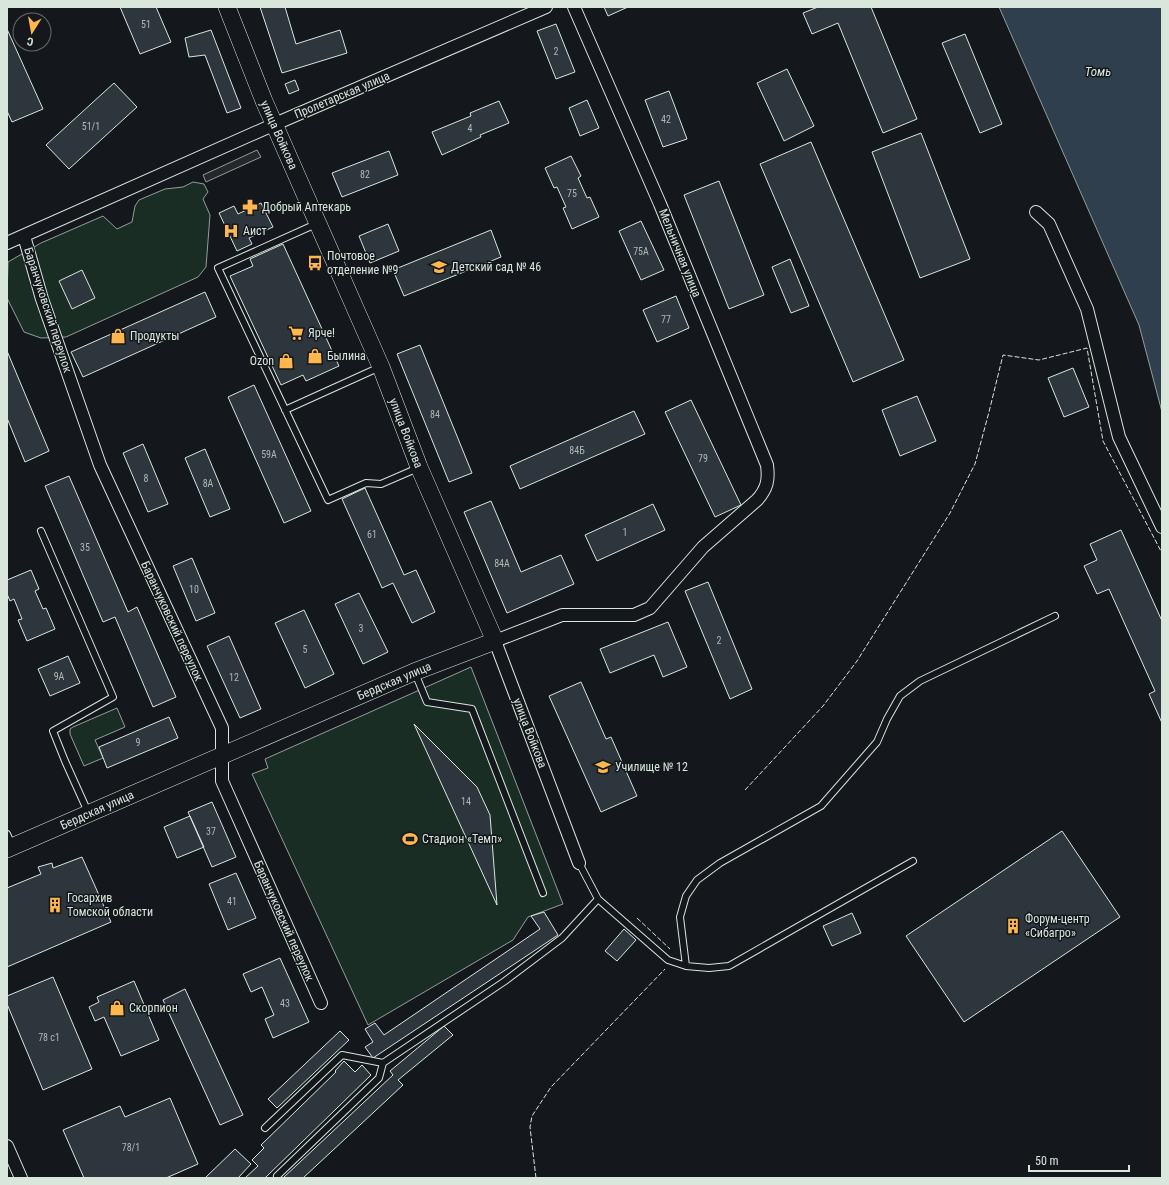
<svg xmlns="http://www.w3.org/2000/svg" width="1169" height="1185" viewBox="0 0 1169 1185" font-family="'Roboto Condensed',sans-serif">
  <rect width="100%" height="100%" fill="#14181c"/>
  <path fill="#1a2d24" stroke="#939e99" d="M193,182L204,184L208,192L203,199L210,215L206,267L198,277L66,337L41,338L24,332L7,298L8,262L41,243L103,216L117,229L132,222L135,206L139,200L165,189L183,187Z
    M471,667L563,904L528,917L513,940L368,1025L252,774L268,768L265,759Z
    M117,708L125,727L95,740L103,758L84,766L70,734V729L73,727Z"/>
  <path fill="#24282b" stroke="#939e99" d="M257,150L261,157L206,182L203,175Z"/>
  <path fill="#2f3f4d" stroke="#939e99" d="M999,7H1162V412L1139,325Z"/>
  <path fill="#2c363c" stroke="#d8e6dc" d="M120,7H156L171,42L140,54Z
    M260,7H285L296,44L340,30L347,53L282,73Z
    M604,7H628L608,16Z
    M818,7H871L917,119L883,133L838,23L812,34L803,13Z
    M556,24L575,72L556,79L537,31Z
    M7,29L43,109L12,122L7,111Z
    M211,30L241,108L227,113L205,55L189,57L185,38Z
    M965,34L1002,124L980,133L942,43Z
    M787,69L814,126L784,141L757,83Z
    M295,80L299,90L289,94L285,84Z
    M114,83L137,107L69,169L46,145Z
    M669,91L687,139L663,147L645,100Z
    M587,100L599,128L580,136L569,108Z
    M499,101L509,123L480,135L481,137L442,155L432,132L471,116L470,113Z
    M921,133L970,259L920,278L872,152Z
    M811,142L904,360L853,382L760,164Z
    M389,151L398,175L342,197L332,173Z
    M571,156L581,176L578,178L587,198L590,197L599,217L572,229L563,208L566,207L557,187L554,188L545,168Z
    M719,181L764,295L729,309L684,195Z
    M261,203L273,227L249,238L252,244L237,251L219,213L234,206L238,214Z
    M641,221L664,270L641,280L619,231Z
    M388,224L399,251L370,263L359,236Z
    M491,230L501,257L404,296L393,270Z
    M283,244L339,366L306,381L303,375L281,385L230,276L253,266L250,259Z
    M790,259L809,306L791,313L772,267Z
    M82,270L95,298L72,309L59,281Z
    M205,292L216,317L83,377L71,352Z
    M676,296L689,328L657,342L643,310Z
    M420,345L472,473L449,482L397,354Z
    M7,351L49,451L25,462L7,418Z
    M1073,368L1089,407L1064,417L1048,378Z
    M254,385L311,511L284,523L228,397Z
    M917,396L936,441L900,456L882,410Z
    M691,400L741,505L715,517L665,412Z
    M634,411L645,434L520,489L510,466Z
    M143,444L168,504L148,512L123,453Z
    M205,449L230,509L210,517L185,458Z
    M69,476L128,612L137,607L176,697L153,707L115,617L103,622L45,486Z
    M365,488L404,575L416,570L435,612L412,623L393,583L382,588L342,499Z
    M491,501L521,572L561,555L574,584L507,613L464,512Z
    M653,504L665,530L597,561L585,535Z
    M1121,530L1162,621V723L1149,694L1155,691L1109,589L1097,594L1084,566L1097,560L1090,544Z
    M192,558L215,613L196,621L173,566Z
    M31,570L39,589L35,591L43,609L46,608L55,629L27,641L18,620L22,619L14,599L10,601L7,594V580Z
    M708,582L752,689L730,699L685,591Z
    M359,593L388,652L363,664L335,604Z
    M304,610L334,674L305,688L275,623Z
    M668,622L687,667L663,677L654,655L610,673L600,649Z
    M229,636L261,709L240,718L207,646Z
    M68,656L80,683L50,696L38,669Z
    M581,682L606,739L611,737L637,796L601,812L549,696Z
    M169,717L178,738L107,768L99,747Z
    M414,724L477,787L490,815L497,905Z
    M212,802L236,857L212,867L188,812Z
    M190,816L204,847L177,858L164,827Z
    M1062,831L1120,917L964,1022L906,936Z
    M82,857L111,922L7,967V888L41,874L38,867L52,863L53,868Z
    M236,873L256,918L228,930L209,884Z
    M544,912L558,935L373,1058L365,1047L373,1042L365,1029L375,1023L384,1035L540,929L531,916Z
    M852,913L861,933L832,946L823,926Z
    M624,929L636,940L617,961L605,951Z
    M280,958L309,1022L273,1038L265,1019L274,1015L262,987L251,992L243,974Z
    M53,977L92,1069L43,1090L7,1004V996Z
    M134,981L159,1040L121,1056L104,1017L95,1021L89,1007L99,1002L97,997Z
    M185,989L243,1115L220,1125L163,1000Z
    M444,1026L453,1035L398,1080L403,1085L303,1178H283L393,1075L390,1071Z
    M340,1031L349,1040L277,1108L268,1099Z
    M344,1061L355,1072L362,1065L371,1075L265,1178H245L258,1166L252,1160L264,1148L261,1145L336,1072L335,1071Z
    M170,1098L198,1164L166,1178H84L63,1130L120,1106L125,1117Z
    M235,1149L251,1164L238,1178H205Z"/>
  <g fill="none" stroke-linecap="round" stroke-linejoin="round">
    <g stroke="#d8e6dc" stroke-width="8">
      <path id="lane" d="M316,224L218,268L328,500L366,483L381,484L418,468
        M285,410L380,367
        M41,531L113,697L53,731L65,761L88,812
        M415,673L427,702L472,709L543,893
        M7,834L12,845
        M579,863L598,899L668,960L686,966L709,968L729,966L913,861
        M686,966L680,917L686,896L697,880L720,863L821,806L877,742L887,719L900,696L920,681L1055,616
        M265,1128L342,1055L383,1063
        M277,1176L379,1078L383,1063L505,981L562,938L598,899"/>
    </g>
    <g stroke="#d8e6dc" stroke-width="14">
      <path id="street" d="M574,7L660,204L767,465C769,480 767,489 757,500L703,547L650,608L634,615H562L495,641L579,863
        M1036,212L1049,224L1087,309L1119,437L1162,527
        M24,236L42,299L100,465L222,728V781L321,1003
        M7,243L275,124L546,7
        M7,1146L21,1178"/>
    </g>
    <g stroke="#d8e6dc" stroke-width="18">
      <path id="secondary" d="M7,849L414,672L495,641L419,467L381,367L264,101L227,7"/>
    </g>
    <use href="#lane" stroke="#14181c" stroke-width="6"/>
    <use href="#street" stroke="#14181c" stroke-width="12"/>
    <use href="#secondary" stroke="#14181c" stroke-width="17"/>
    <path stroke="#d8e6dc" stroke-width="1" stroke-dasharray="5 2" stroke-linecap="butt" d="M745,790L823,706L857,661L950,513L975,464L989,412L1003,355L1039,360L1087,348L1103,441L1162,553
      M637,918L670,949
      M536,1178L530,1127L532,1116L551,1087L665,969"/>
  </g>
  <defs>
    <g id="pharmacy-bare" transform="scale(1.2)"><path d="M-2-6h4v4h4v4h-4v4h-4v-4h-4v-4h4Z" fill="#ffb74d" stroke="#14181c" stroke-width="2.5" paint-order="stroke"/></g>
    <g id="hospital-bare" transform="scale(1.2)"><path d="M-5-5h3v3.5h4V-5h3V5h-3V1.5h-4V5h-3Z" fill="#ffb74d" stroke="#14181c" stroke-width="2.5" paint-order="stroke"/></g>
    <g id="bus-bare" transform="scale(1.2)"><path d="M-5-6H5V4H4V6H2V4H-2V6H-4V4H-5ZM-3.5-4V0h7V-4ZM-3.5 1.2v1.5H-2V1.2ZM2 1.2v1.5H3.5V1.2Z" fill="#ffb74d" stroke="#14181c" stroke-width="2.5" paint-order="stroke"/></g>
    <g id="school-bare" transform="scale(1.2)"><path d="M0-5L7-2L0 1L-7-2ZM-4 1L0 2.5L4 1V4Q0 6-4 4Z" fill="#ffb74d" stroke="#14181c" stroke-width="2.5" paint-order="stroke"/></g>
    <g id="supermarket-bare" transform="scale(1.2)"><path d="M-6-5.5h2.5l.6 2H6L4.5 2H-2.5L-4.4-4H-6ZM-1.5 3.2a1.3 1.3 0 1 0 .1 0ZM3 3.2a1.3 1.3 0 1 0 .1 0Z" fill="#ffb74d" stroke="#14181c" stroke-width="2.5" paint-order="stroke"/></g>
    <g id="shop-bare" transform="scale(1.2)"><path d="M-5-2.5h2.3a2.7 3.5 0 0 1 5.4 0H5L5.5 6h-11ZM-1.5-2.5h3a1.5 2.3 0 0 0-3 0Z" fill="#ffb74d" stroke="#14181c" stroke-width="2.5" paint-order="stroke"/></g>
    <g id="university-bare" transform="scale(1.2)"><path d="M0-5L7-2L0 1L-7-2ZM-4 1L0 2.5L4 1V4Q0 6-4 4Z" fill="#ffb74d" stroke="#14181c" stroke-width="2.5" paint-order="stroke"/></g>
    <g id="stadium-bare" transform="scale(1.2)"><path d="M0-5a6.5 5 0 1 0 0 10a6.5 5 0 1 0 0-10ZM-3.5-1.8h7v3.6h-7Z" fill="#ffb74d" stroke="#14181c" stroke-width="2.5" paint-order="stroke"/></g>
    <g id="building-bare" transform="scale(1.2)"><path d="M-4-6H4V6H1V3H-1V6H-4ZM-2.5-4.3h1.7v1.8h-1.7ZM.8-4.3h1.7v1.8H.8ZM-2.5-1h1.7V.8h-1.7ZM.8-1h1.7V.8H.8Z" fill="#ffb74d" stroke="#14181c" stroke-width="2.5" paint-order="stroke"/></g>
  </defs>
  <g fill-rule="evenodd">
    <use href="#pharmacy-bare" x="250" y="207"/>
    <use href="#hospital-bare" x="231" y="231"/>
    <use href="#bus-bare" x="315" y="263"/>
    <use href="#school-bare" x="439" y="267"/>
    <use href="#supermarket-bare" x="296" y="333"/>
    <use href="#shop-bare" x="118" y="336"/>
    <use href="#shop-bare" x="315" y="356"/>
    <use href="#shop-bare" x="286" y="361"/>
    <use href="#university-bare" x="603" y="767"/>
    <use href="#stadium-bare" x="410" y="839"/>
    <use href="#building-bare" x="55" y="905"/>
    <use href="#building-bare" x="1013" y="926"/>
    <use href="#shop-bare" x="117" y="1008"/>
  </g>
  <g text-anchor="middle" dominant-baseline="central" stroke-width="3" stroke-linejoin="round" paint-order="stroke">
    <g font-size="10" fill="#adbab4">
      <text x="146" y="24">51</text>
      <text x="556" y="51">2</text>
      <text x="666" y="119">42</text>
      <text x="91" y="126">51/1</text>
      <text x="470" y="128">4</text>
      <text x="365" y="174">82</text>
      <text x="572" y="193">75</text>
      <text x="641" y="251">75А</text>
      <text x="666" y="319">77</text>
      <text x="435" y="414">84</text>
      <text x="577" y="450">84Б</text>
      <text x="269" y="454">59А</text>
      <text x="703" y="458">79</text>
      <text x="146" y="478">8</text>
      <text x="208" y="483">8А</text>
      <text x="625" y="532">1</text>
      <text x="372" y="534">61</text>
      <text x="85" y="547">35</text>
      <text x="502" y="563">84А</text>
      <text x="194" y="589">10</text>
      <text x="361" y="628">3</text>
      <text x="719" y="640">2</text>
      <text x="305" y="649">5</text>
      <text x="59" y="676">9А</text>
      <text x="234" y="677">12</text>
      <text x="138" y="742">9</text>
      <text x="466" y="801">14</text>
      <text x="211" y="831">37</text>
      <text x="232" y="901">41</text>
      <text x="285" y="1003">43</text>
      <text x="49" y="1037">78 с1</text>
      <text x="131" y="1147">78/1</text>
    </g>
    <g font-size="12" fill="#d8e6dc" stroke="#14181c">
      <text transform="translate(342 95) rotate(-23)">Пролетарская улица</text>
      <text transform="translate(279 135) rotate(66)">улица Войкова</text>
      <text transform="translate(680 253) rotate(68)">Мельничная улица</text>
      <text transform="translate(48 310) rotate(72)">Баранчуковский переулок</text>
      <text transform="translate(406 433) rotate(69)">улица Войкова</text>
      <text transform="translate(172 621) rotate(65)">Баранчуковский переулок</text>
      <text transform="translate(394 681) rotate(-23)">Бердская улица</text>
      <text transform="translate(530 733) rotate(69)">улица Войкова</text>
      <text transform="translate(97 810) rotate(-24)">Бердская улица</text>
      <text transform="translate(284 921) rotate(66)">Баранчуковский переулок</text>
    </g>
    <g font-size="12" fill="#d8e6dc" stroke="#14181c" text-anchor="start">
      <text x="262" y="207">Добрый Аптекарь</text>
      <text x="243" y="231">Аист</text>
      <text x="327" y="256">Почтовое<tspan x="327" dy="14">отделение №9</tspan></text>
      <text x="451" y="267">Детский сад № 46</text>
      <text x="308" y="333">Ярче!</text>
      <text x="130" y="336">Продукты</text>
      <text x="327" y="356">Былина</text>
      <text x="274" y="361" text-anchor="end">Ozon</text>
      <text x="615" y="767">Училище № 12</text>
      <text x="422" y="839">Стадион «Темп»</text>
      <text x="67" y="898">Госархив<tspan x="67" dy="14">Томской области</tspan></text>
      <text x="1025" y="919">Форум-центр<tspan x="1025" dy="14">«Сибагро»</tspan></text>
      <text x="129" y="1008">Скорпион</text>
    </g>
    <g font-size="13" font-style="italic" fill="#d8e6dc" stroke="#14181c">
      <text x="1098" y="71">Томь</text>
    </g>
  </g>
  <rect width="1169" height="1185" fill="none" stroke="#d8e6dc" stroke-width="16"/>
  <g transform="translate(32 32) rotate(191)"><circle r="19" fill="#14181c" stroke="#626a69"/>
  <path d="M0-3L7 15L0 10L-7 15Z" fill="#ffb74d"/>
  <text y="-6" font-size="11" font-weight="bold" text-anchor="middle" fill="#d8e6dc">С</text>
  </g>
  <path d="M1029 1165v6h100v-6" fill="none" stroke="#d8e6dc" stroke-width="2"/>
  <text x="1035" y="1165" font-size="12" fill="#d8e6dc" stroke="#14181c" stroke-width="3" paint-order="stroke">50 m</text>
</svg>
